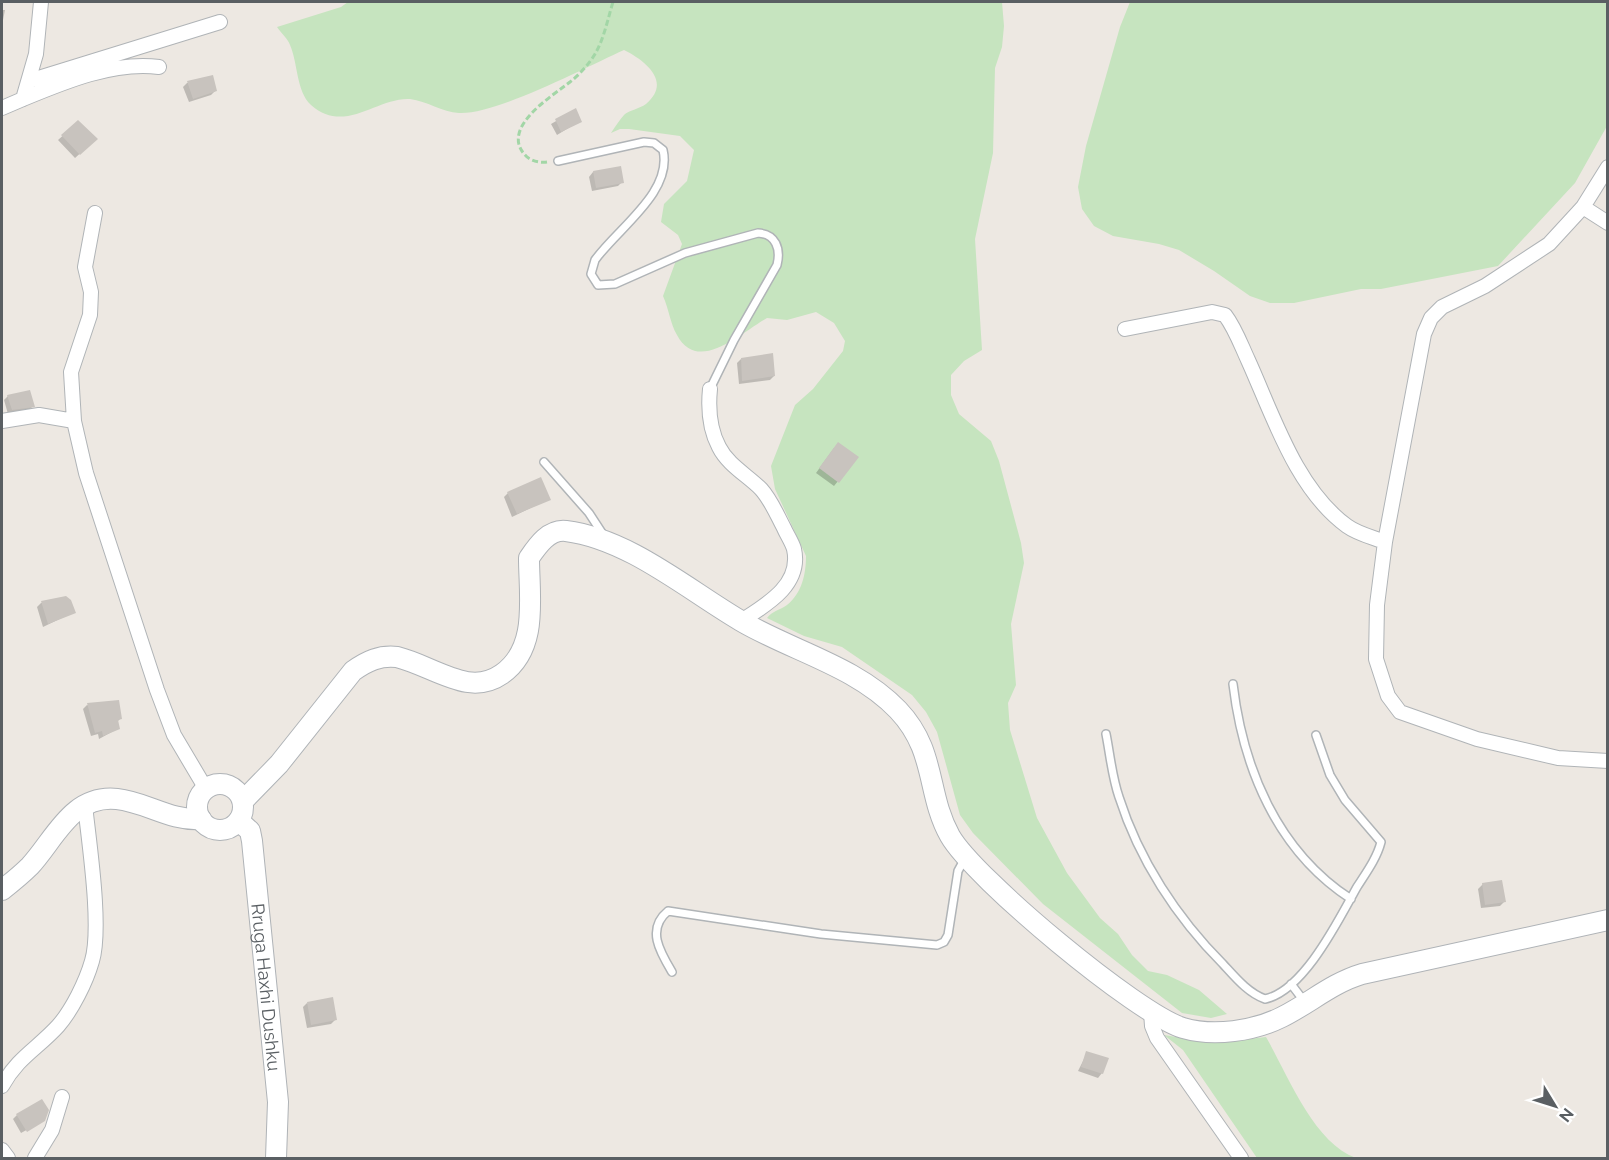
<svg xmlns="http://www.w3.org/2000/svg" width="1609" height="1160" viewBox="0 0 1609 1160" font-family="Raleway,sans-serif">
  <rect width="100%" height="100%" fill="#ede8e2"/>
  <path fill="#c6e4bf" d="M348,2H1002L1004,26L1002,47L995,68L993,153L975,239L982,350L964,361L951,375V395L959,414L991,441L999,461L1021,543L1024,563L1011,624L1016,685L1008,703L1010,730L1037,818L1067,873L1100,918L1118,934L1132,955L1148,971L1167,975L1199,990L1227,1014L1211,1018L1182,1013L1043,904L973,833L960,815L937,732L926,712L912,695L842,647L804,636L767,618C772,611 780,610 787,605C802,593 806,574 806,556L775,489L771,466L795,405L813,389L843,351L845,341L834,323L816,312L787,320L767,318C742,332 698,375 677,335C670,323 669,309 663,296L682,244L678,235L661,222L664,204L687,181L694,150L680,136L629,129H620L611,133C615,127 620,119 625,114C630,110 639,109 646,104C672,82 646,61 624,50C586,67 496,115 459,113C442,112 427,101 410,99C377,97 345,135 311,105C296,91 298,63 290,45C288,39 281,33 277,27L341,7Z
    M1130,2H1607V126L1575,183L1498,266L1381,289H1361L1294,303H1270L1250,296L1214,271L1179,250L1159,244L1113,236L1094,226L1082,209L1078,187L1086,146L1120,27Z
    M1164,1035L1213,1043L1266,1037C1288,1075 1313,1142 1356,1158H1257L1183,1050Z"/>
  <path fill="#0003" d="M2,10H5L2,25Z
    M212,76L216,90L211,95L189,102L183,87L187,83Z
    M575,110L580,121L557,135L551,124Z
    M78,122L96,139L75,158L58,140Z
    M593,172L622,182L618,186L592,191L589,177Z
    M741,359L774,376L770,380L739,384L737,363Z
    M8,396L33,406L29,410L8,414L4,400Z
    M834,448L857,458L834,486L816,473Z
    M508,493L549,499L512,517L504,497Z
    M66,598L74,612L43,627L37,607L41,603Z
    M87,705L121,718L117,722L119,728L99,739L98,734L91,736L83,709Z
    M1483,884L1504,902L1500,906L1481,908L1478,889Z
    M307,1003L335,1020L331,1024L307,1028L303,1007Z
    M1087,1053L1102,1073L1098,1078L1078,1071Z
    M17,1115L43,1121L21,1133L13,1119Z"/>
  <path fill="#c8c3be" d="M213,75L217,91L193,99L187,81Z
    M576,108L582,122L561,132L555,119Z
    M78,120L98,139L80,155L61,135Z
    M621,166L624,183L596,188L593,171Z
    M773,353L775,376L742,381L741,358Z
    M30,390L35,407L12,410L7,395Z
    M838,442L859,457L839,483L819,468Z
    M541,477L551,500L517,514L507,492Z
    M66,596L71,600L76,613L48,624L41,601Z
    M119,700L122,719L118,720L120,729L103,736L102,731L95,733L87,703Z
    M1502,880L1506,902L1485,905L1482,883Z
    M333,997L337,1020L311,1025L307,1002Z
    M1086,1051L1109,1058L1103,1074L1081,1067Z
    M42,1099L49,1110L45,1121L27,1132L16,1114Z"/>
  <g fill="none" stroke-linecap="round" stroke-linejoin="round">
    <g stroke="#b0b4b7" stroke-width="10">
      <path id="lane" d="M558,161L644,142L654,143L663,150C673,192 618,228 595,260L591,274L598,285L615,284L685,253L758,233C776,234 781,249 777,265L734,340L710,389
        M544,462L589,513L604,536
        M1233,684C1243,768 1277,851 1351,899
        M1106,734C1110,754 1112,777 1119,797C1139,860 1177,918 1223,964C1235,977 1248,993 1265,999C1304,991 1339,919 1357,887C1366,873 1377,858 1381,842L1345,800L1330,775L1316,735
        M672,972C660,952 646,929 668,911L821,934L937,945L944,942L948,935L958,871L964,860
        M1291,984L1304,1001"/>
    </g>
    <g stroke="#b0b4b7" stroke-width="16">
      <path id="street" d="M29,81L220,22
        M23,99C64,82 114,61 159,67
        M2,108L23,99L36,54L41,2
        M1608,167L1583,207L1549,244L1485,286L1442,307L1431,318L1424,334L1385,542L1377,605L1376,659L1388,696L1400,712L1477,739L1558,758L1608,761
        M1583,207L1608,223
        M95,213L85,267L91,292L90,315L71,372L74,421L86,473L157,690L174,735L206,789
        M1125,329L1212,312L1225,315C1235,328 1241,345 1248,360C1273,415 1296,489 1347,526C1358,534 1372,537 1385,542
        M710,389C708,409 709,428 719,447C728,465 747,475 761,489C771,500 777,515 784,528C787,535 792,542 794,549C802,585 766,605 741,621
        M2,421L39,415L74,421
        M1151,1012L1152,1026L1157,1038L1241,1158
        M2,1086C18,1057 37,1049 58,1026C72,1010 86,982 92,961C102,927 89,843 85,805
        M2,1150L8,1158
        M35,1158L52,1130L62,1097"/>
    </g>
    <g stroke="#afb3b7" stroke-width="22">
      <g id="secondary">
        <circle cx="220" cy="807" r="23"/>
        <path d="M243,801L279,764L353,671C367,661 380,655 397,657C421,663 444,678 467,682C480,684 492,681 502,674C539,648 529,597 529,558C538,545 549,529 566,531C629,539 688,590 741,621C792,651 856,666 898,710C937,751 926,793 950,836C974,878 1137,1014 1183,1028C1214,1037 1254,1031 1282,1017C1310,1003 1332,983 1362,974L1608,920"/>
        <path id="s1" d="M239,821L250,831L252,841L278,1102L276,1158"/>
        <path d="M2,890C11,883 21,875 30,866C55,839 72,794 117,799C146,802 170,821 201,819"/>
      </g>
    </g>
    <path stroke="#a2d6a6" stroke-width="3" stroke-dasharray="6 3" stroke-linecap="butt" d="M547,162C540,163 531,161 526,156C498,128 554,95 570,82C579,75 589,64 595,54C604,39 608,18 613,2"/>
    <use href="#lane" stroke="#fff" stroke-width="7"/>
    <use href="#street" stroke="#fff" stroke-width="14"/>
    <use href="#secondary" stroke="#fff" stroke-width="20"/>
  </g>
  <g text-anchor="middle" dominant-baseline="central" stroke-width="4.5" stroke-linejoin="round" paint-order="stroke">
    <g font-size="18" fill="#5a5f63" stroke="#fff">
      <text stroke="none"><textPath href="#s1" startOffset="172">Rruga Haxhi Dushku</textPath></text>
    </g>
  </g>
  <rect width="1609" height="1160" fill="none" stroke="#5a5f63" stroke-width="6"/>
  <g transform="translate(1555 1106) rotate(128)" stroke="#ffffff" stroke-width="4.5" paint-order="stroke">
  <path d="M0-4.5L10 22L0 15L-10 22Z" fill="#5a5f63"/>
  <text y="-9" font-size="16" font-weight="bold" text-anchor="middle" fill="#5a5f63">N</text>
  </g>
</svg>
